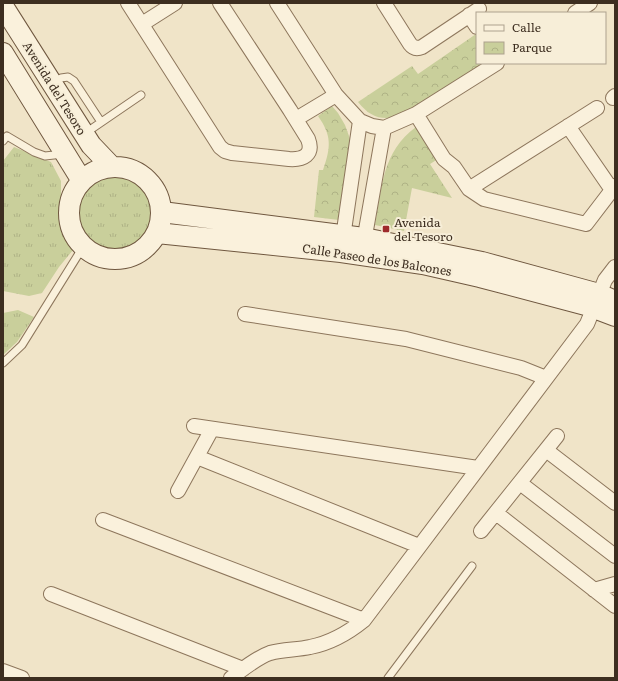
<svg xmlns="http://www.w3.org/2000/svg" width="618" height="681" viewBox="0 0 618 681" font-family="Literata,serif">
  <defs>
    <pattern id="grass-tufts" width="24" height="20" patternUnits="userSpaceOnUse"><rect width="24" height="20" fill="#c9cf9b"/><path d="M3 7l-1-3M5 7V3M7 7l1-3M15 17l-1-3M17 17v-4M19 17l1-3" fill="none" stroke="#aeb285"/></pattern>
    <pattern id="park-crowns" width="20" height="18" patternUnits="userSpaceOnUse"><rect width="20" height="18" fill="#c9cf9b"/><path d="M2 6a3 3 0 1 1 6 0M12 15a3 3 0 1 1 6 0" fill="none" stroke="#aeb285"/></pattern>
  </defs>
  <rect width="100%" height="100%" fill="#f0e4c8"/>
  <path fill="url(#grass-tufts)" d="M14,147L51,162L61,181V224L73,250L59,267L42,293L29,296L3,291V161Z
    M77 215a38 38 0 1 1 76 0a38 38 0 1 1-76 0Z
    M18,310L34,317L17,342L3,355V313Z"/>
  <path fill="url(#park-crowns)" d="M476,34L477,63H485L408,113C387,121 373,121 358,102L412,66L418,74Z
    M332,106L338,113L345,125L349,136L352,148L339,220L314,217L319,170H323C331,147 332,136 318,116Z
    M416,127L438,159L430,164L452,198L412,188L404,231L375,225C382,187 382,152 416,127Z"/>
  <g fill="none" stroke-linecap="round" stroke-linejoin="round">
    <g stroke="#8d765c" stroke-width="9">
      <path id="service" d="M52,83L61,78L68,77L74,81L101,122
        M84,134L141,95
        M3,141L7,136L34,152L45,156L63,154
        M3,363L22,345L78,255L88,250
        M388,678L472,566"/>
    </g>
    <g stroke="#8d765c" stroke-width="16">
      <path id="minor" d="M128,3L220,147L225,151L232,153L289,159C303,160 314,155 308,139L290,110L220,3
        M277,3L336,95L360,121L372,126L384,128L416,114L497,63
        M384,3L410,44C413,48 417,49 422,47L479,9
        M575,13L590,3
        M469,15L477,27
        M142,24L175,3
        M613,98L615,96
        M416,114L444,159L454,167L469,189L484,199L586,224L615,186
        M296,119L336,95
        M568,126L612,190
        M469,189L597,108
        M342,244L360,121
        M363,247L384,128
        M245,314L406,339L521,368L546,378
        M194,426L478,468
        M546,450L615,503
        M197,457L419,546
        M520,483L615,556
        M178,491L212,429
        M496,513L615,606
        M103,520L364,620
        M481,531L557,436
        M594,590L615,584
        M51,594L243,669
        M3,671L22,678
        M231,678C243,669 256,658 270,653C283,649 297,650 310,647C331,643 348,633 364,620L587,324L605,280L615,267"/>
    </g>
    <g stroke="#6f573f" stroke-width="22">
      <path id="secondary" d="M3,6L91,145L112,167
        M3,53L82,181
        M69 213a46 46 0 1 1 92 0a46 46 0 1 1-92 0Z
        M162,212L364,238L482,262L599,294L615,301
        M157,233L341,252L423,264L480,277L586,305L615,316"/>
    </g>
    <use href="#service" stroke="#faf1dc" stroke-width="7"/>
    <use href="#minor" stroke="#faf1dc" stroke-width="14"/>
    <use href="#secondary" stroke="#faf1dc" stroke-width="20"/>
  </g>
  <rect fill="#9e2a2b" stroke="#f7eed8" stroke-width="1.5" x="382" y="225" width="8" height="8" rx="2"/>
  <g text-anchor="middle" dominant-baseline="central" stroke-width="4" stroke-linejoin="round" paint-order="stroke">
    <g font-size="12" fill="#3d2e20" stroke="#f7eed8">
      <text transform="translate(55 88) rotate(58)">Avenida del Tesoro</text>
      <text transform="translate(377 259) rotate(9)">Calle Paseo de los Balcones</text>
    </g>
    <g font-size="12" fill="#3d2e20" stroke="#f7eed8" text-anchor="start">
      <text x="394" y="222">Avenida<tspan x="394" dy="14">del Tesoro</tspan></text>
    </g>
  </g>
  <rect width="618" height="681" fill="none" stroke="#3d2e20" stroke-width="8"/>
  <rect x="476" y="12" width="130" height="52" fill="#f7eed8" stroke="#ada18e"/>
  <rect x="484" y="25" width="20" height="6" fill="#faf1dc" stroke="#ada18e"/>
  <text x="512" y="32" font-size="12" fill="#3d2e20">Calle</text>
  <rect x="484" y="42" width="20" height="12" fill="url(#park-crowns)" stroke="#ada18e"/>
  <text x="512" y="52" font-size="12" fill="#3d2e20">Parque</text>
</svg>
